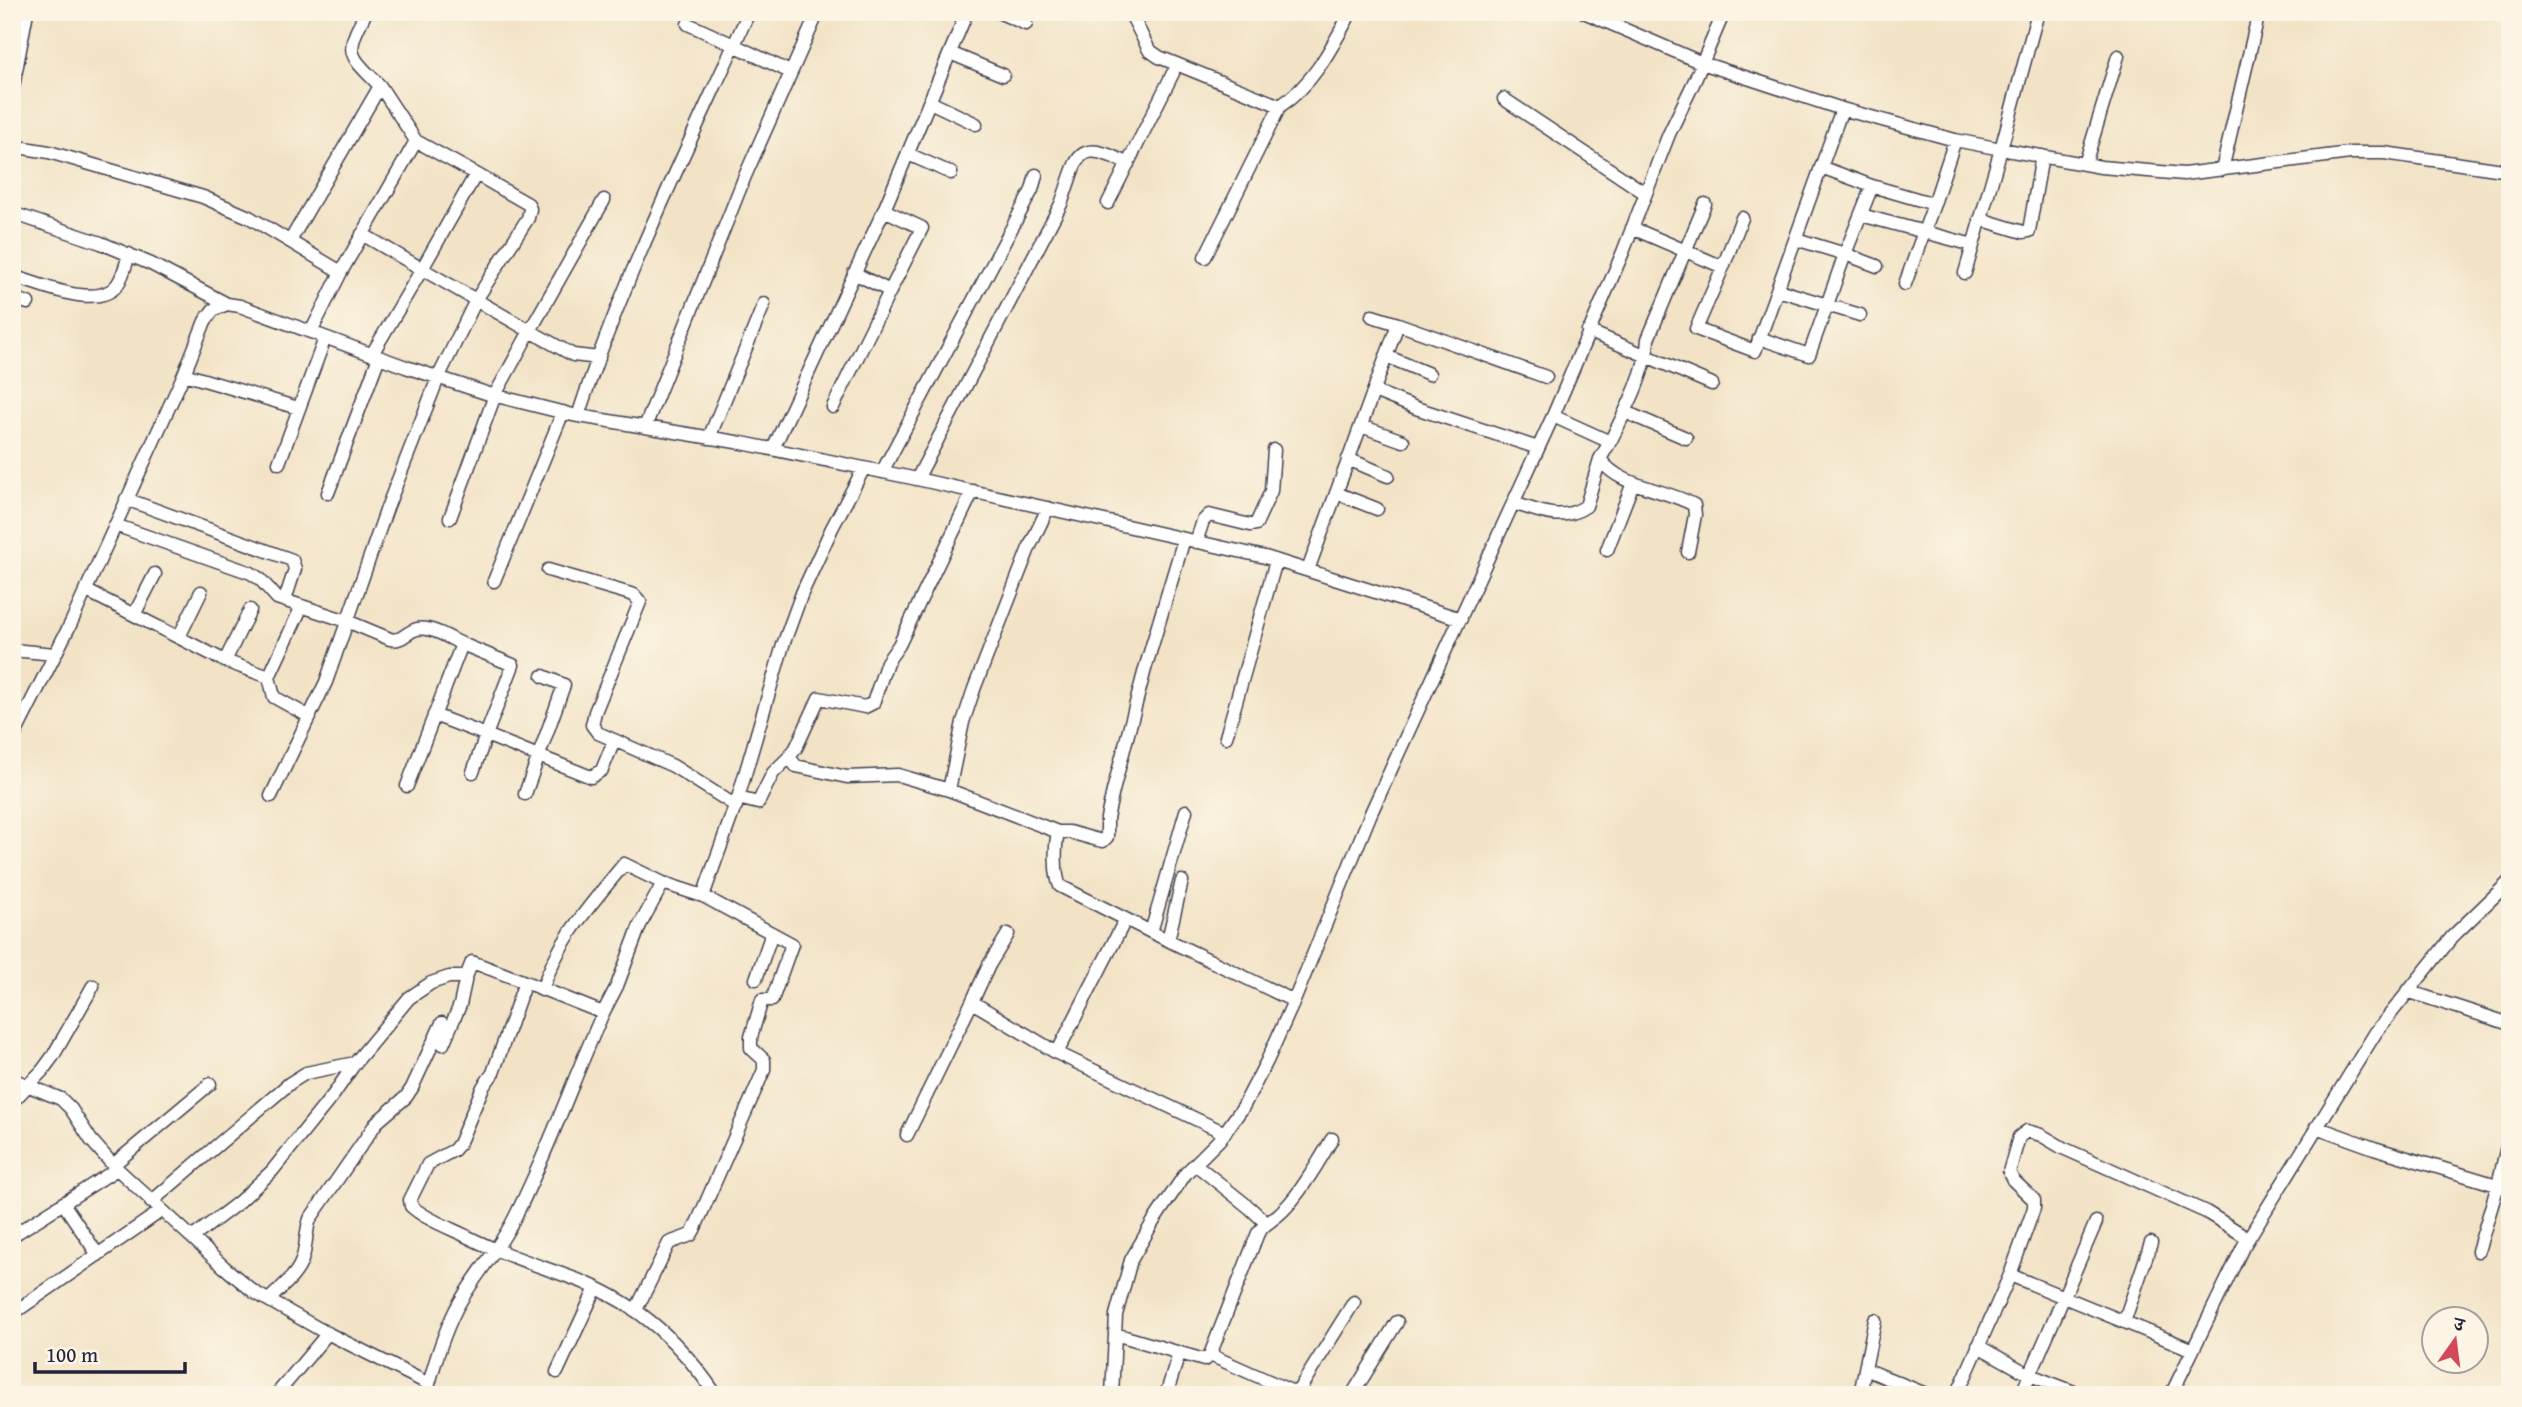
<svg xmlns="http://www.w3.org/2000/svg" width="2522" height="1407" viewBox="0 0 2522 1407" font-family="'Gentium Book Plus','Noto Serif Devanagari',serif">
  <rect width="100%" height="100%" fill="#fcf5e5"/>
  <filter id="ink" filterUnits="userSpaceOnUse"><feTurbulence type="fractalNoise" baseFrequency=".0143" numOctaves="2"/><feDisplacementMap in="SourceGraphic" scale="14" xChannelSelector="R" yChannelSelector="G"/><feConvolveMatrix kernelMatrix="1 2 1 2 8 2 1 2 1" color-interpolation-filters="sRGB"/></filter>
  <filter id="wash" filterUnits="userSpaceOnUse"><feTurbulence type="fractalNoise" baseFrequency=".00686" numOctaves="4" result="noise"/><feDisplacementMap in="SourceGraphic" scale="28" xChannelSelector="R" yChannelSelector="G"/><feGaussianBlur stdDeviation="1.57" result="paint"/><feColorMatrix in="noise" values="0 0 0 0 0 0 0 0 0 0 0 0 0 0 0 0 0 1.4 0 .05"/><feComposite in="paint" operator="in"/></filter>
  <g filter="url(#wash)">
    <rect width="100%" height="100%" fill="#f2e3c6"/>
  </g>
  <g filter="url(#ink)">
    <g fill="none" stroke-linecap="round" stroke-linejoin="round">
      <g stroke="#413f50" stroke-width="15">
        <path id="minor" d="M749,12L734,45L790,72
          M998,12L1026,24
          M1130,12L1149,50L1159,57L1280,106
          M1584,12L1702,63L1842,109L1755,351L1696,329L1723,267
          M950,53L1003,75
          M12,92L27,12
          M1504,99L1645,193
          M930,102L976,124
          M1842,109L1955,140L1934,204L1872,186L1845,254L1877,266
          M1955,140L2001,149L2038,12
          M12,146L49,152L203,197L249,217L341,272L311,332
          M908,154L951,173
          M2085,164L2118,56
          M1821,167L1872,186
          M2222,170L2259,12
          M1108,203L1173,73
          M12,213L101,243L151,264L227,304
          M1861,215L1973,245
          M1980,219L2023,232L2029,231L2042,156
          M1632,228L1723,267L1742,218
          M362,234L422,269L476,174L416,141
          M1796,239L1845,254L1827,305L1860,315
          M290,241L380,86C348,53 344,55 366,12
          M1205,257L1280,106C1313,85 1332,47 1351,12
          M341,272L416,141L380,86
          M854,273L890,291L922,228L884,210
          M1965,273L2001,149L2101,167L2184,174L2350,153H2384L2510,171
          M12,276C38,283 97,311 117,285C123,277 126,265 129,254
          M1905,284L1934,204
          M12,298L28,303
          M1372,316L1398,324
          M1588,331L1712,384
          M1759,338L1809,355L1827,305L1778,290
          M372,354L422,269L476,300L528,218L530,209L528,204L476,174
          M1386,356L1429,374
          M599,358L573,355L530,331L604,200
          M184,374L298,408
          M1374,391L1416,408L1538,448
          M833,407L890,291
          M1625,412L1686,438
          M578,416C619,290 679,165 734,45L688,24
          M1361,426L1403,441
          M645,427L745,176L818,12
          M709,438L764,304
          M1610,442C1625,412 1647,372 1648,339L1705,204
          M773,449L884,210L967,12
          M1348,459L1388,476
          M1600,459C1620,488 1664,488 1694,505L1695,515L1688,552
          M279,463L325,338
          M882,472L1032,190L1036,175
          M917,479L1061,204C1078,160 1073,135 1128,164
          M328,493L379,357
          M1336,493L1377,509
          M126,499L292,560L295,569L285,600
          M1513,503C1539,511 1562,523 1586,506L1600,459L1610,442L1553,416
          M1048,508L1029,548L974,689L963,722L949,790L1058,832C1055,846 1054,873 1060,886L1151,932L1294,1001
          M115,525L251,573L260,579L277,598L347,621L390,639C402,642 406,632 417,629C431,626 449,638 462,644L407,786
          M1196,542L1203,521L1209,515L1250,525L1256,524L1271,491L1274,450
          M1607,550L1633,483
          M548,570L634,595L640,602L595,712L592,725L598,733L673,766L736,806
          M1308,570L1398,324L1546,377
          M494,581L563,412
          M85,590L225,661L269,677L302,606
          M134,615L155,574
          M179,637L201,592
          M12,650L55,654
          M225,661L250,610
          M269,677L274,697L310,717
          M434,715L486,735L513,665L462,644
          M1226,737L1276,561
          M12,740L71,623L184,374L205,321L213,310L227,304L240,306L406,367L489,394L573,415L742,443L917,479L1265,557L1461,619
          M789,757L796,748L819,698L865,707L873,703L887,662L899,645L973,491
          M473,772L486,735L591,777L602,770L614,741
          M525,794L564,685L543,676
          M271,796L326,682L387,508L438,378L476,300L530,331L495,395L450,518
          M738,798L758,803L773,773L789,757L796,766L847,777L898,775L949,790
          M1058,832H1069L1098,840L1103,841L1107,837V818L1113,791L1145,669L1184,539
          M663,883L703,896
          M1151,932L1186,811
          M1168,940L1182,881
          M756,979L772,933
          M542,990C559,938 590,906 624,864L663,883L640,925L617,986L603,1013
          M2407,991L2510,1024
          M972,1002L989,965L1008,934
          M443,1044L460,1005L466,977
          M1057,1053L1122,926
          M12,1079L61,1099L71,1109L91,1140L113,1165L224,1267L254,1292L321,1330L429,1384C436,1358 444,1333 456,1309C473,1277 498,1251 514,1219C548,1153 572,1081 603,1013L525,982L493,1073L483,1087L459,1144L454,1150L428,1164L410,1200L411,1206C425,1219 450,1228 468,1237C505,1256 544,1267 583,1282C641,1306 681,1343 716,1395
          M12,1102L42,1071L53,1056L93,986
          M2316,1127L2374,1148L2510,1189
          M907,1135L972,1002L1057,1053L1225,1133
          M1195,1164L1250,1208L1265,1222
          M113,1165L210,1084
          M151,1202L290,1083L306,1073L355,1063
          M63,1203L98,1255
          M12,1236L117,1169
          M193,1237L239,1202L272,1171L334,1094L355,1063L409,998L431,983L449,977H466L472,962L525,982
          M2478,1251L2498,1185L2510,1134
          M2010,1275L2034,1208V1200L2013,1180L2009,1172L2019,1137L2027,1131L2041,1135L2063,1148L2206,1212L2248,1238
          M269,1300C280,1288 297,1276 302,1260C307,1246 305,1233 310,1219L377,1122L406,1097L412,1088L442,1023
          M636,1310L669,1243L691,1235L694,1230L764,1070V1060L751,1048V1037L762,1000H772L792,944L703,896L738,798L783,645L802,593L832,528L864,468
          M12,1314L161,1211
          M2124,1322L2151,1243
          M1115,1334L1204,1360L1210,1355L1258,1233C1264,1224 1270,1222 1278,1215C1296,1201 1320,1160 1332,1139
          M1978,1346L2030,1375L2021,1395
          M1210,1355L1300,1395
          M1865,1369L1875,1320
          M557,1372L596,1288
          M1297,1393L1354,1302
          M276,1395L328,1333
          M1112,1395L1116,1315L1131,1260L1153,1222L1186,1173L1220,1139L1243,1107L1267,1061L1294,1001L1371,813L1553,416L1623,252L1669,134L1695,80L1724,12
          M1166,1395L1179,1354
          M1352,1395L1397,1322
          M1860,1395L1865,1369L1928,1395
          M1957,1395L2010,1275L2193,1350
          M2082,1395L2030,1375L2096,1222
          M2171,1395L2243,1247L2376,1032L2452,937L2510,881"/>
      </g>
      <use href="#minor" stroke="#fff" stroke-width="12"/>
    </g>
  </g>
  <rect width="2522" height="1407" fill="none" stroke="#fcf5e5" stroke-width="42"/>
  <g transform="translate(2455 1340) rotate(14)"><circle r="33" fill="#fcf5e5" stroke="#a5a1a1" stroke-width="2"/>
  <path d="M0-5L12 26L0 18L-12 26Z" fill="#d1495b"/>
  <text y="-10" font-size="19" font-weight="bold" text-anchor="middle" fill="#22223b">उ</text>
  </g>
  <path d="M35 1362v10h150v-10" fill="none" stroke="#22223b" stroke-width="3.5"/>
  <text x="46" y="1362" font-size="21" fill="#22223b" stroke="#fcf5e5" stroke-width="5" paint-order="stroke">100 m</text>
</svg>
